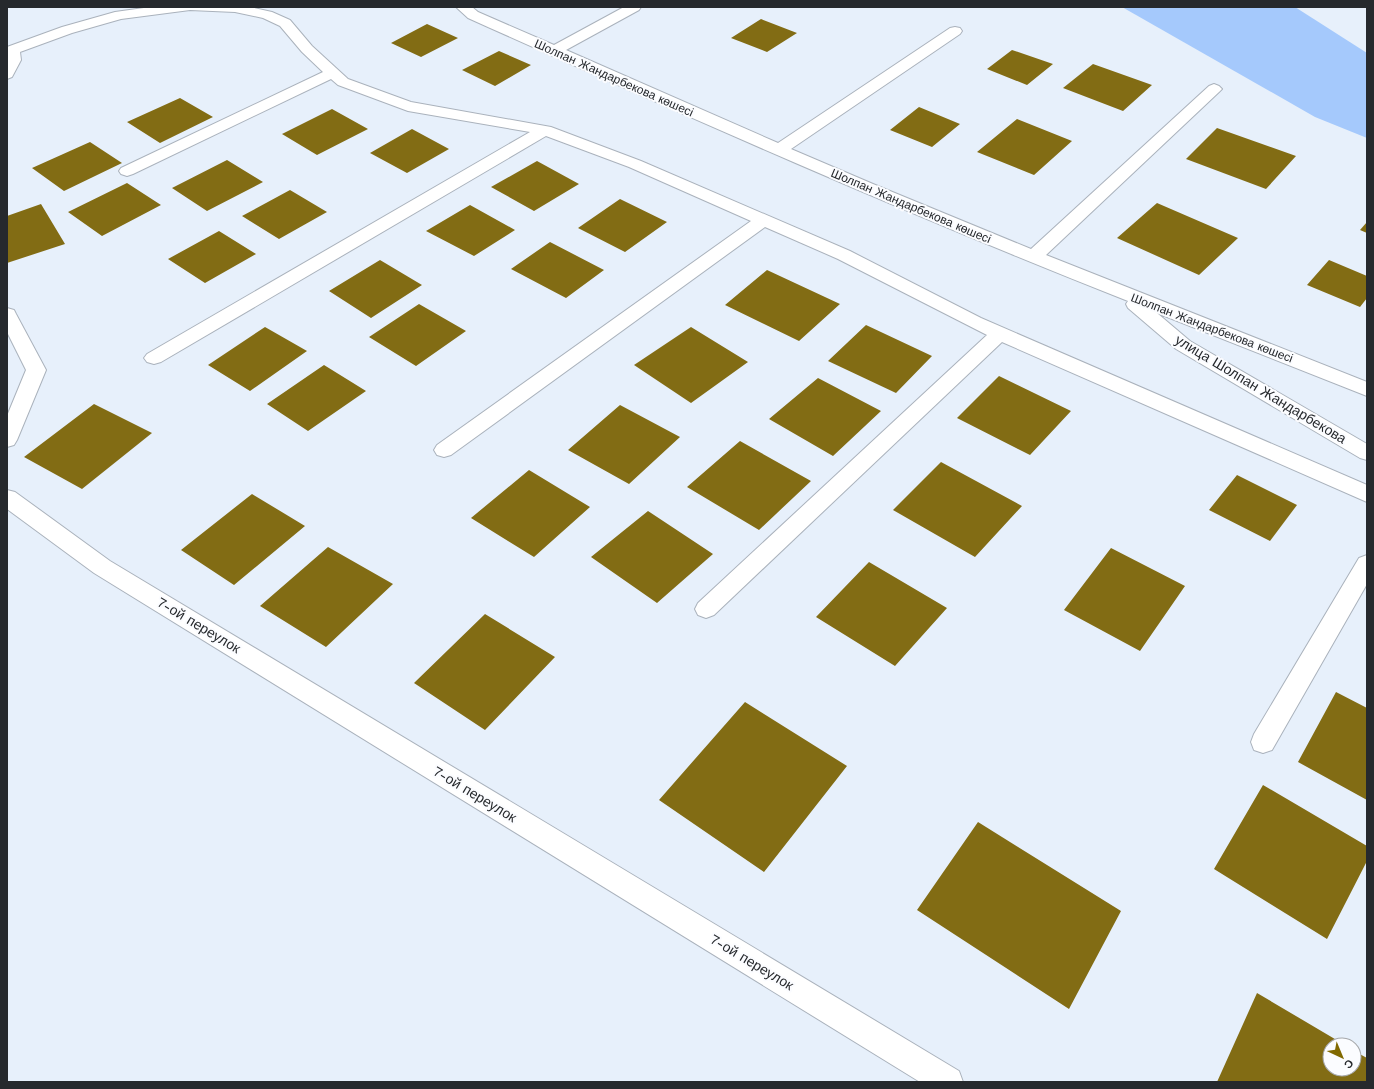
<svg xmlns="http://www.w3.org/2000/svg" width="1374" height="1089" viewBox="0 0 1374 1089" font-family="'Work Sans',sans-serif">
  <rect width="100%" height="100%" fill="#e7f0fb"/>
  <path fill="#a5c9fc" d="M1122,7H1295L1367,53V138L1315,117Z"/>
  <path fill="#826c14" d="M761,19L797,33L767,52L731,38Z
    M427,24L458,38L421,57L391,43Z
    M1012,50L1053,64L1027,85L987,69Z
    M499,51L531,65L495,86L462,70Z
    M1093,64L1152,85L1123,111L1063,88Z
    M180,98L213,117L160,143L127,122Z
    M919,107L960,124L932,147L890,130Z
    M332,109L368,129L317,155L282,134Z
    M1017,119L1072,141L1034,175L977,152Z
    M1217,128L1296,156L1266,189L1186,159Z
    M412,129L449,149L407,173L370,153Z
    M90,142L122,163L64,191L32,168Z
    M227,160L263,182L207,211L172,188Z
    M537,161L579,184L534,211L491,187Z
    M127,183L161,205L102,236L68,212Z
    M290,190L327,212L279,239L242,216Z
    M620,199L667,222L625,252L578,228Z
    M1157,203L1238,238L1199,275L1117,238Z
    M41,204L65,244L7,263V216Z
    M470,205L515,230L474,256L426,231Z
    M1367,222V233L1360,230Z
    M219,231L256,254L205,283L168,259Z
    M550,242L604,270L566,298L511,269Z
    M380,260L422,285L371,318L329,291Z
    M1329,260L1367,276V298L1360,307L1307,285Z
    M767,270L840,304L799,341L725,305Z
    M419,304L466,331L416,366L369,337Z
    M866,325L932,356L896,393L828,361Z
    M265,327L307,351L250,391L208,365Z
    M691,327L748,362L691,403L634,365Z
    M324,365L366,391L308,431L267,404Z
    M999,376L1071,411L1030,455L957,418Z
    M818,378L881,411L833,456L769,419Z
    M94,404L152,433L82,489L24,457Z
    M620,405L680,437L629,484L568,450Z
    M740,441L811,481L759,530L687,487Z
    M941,462L1022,506L975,557L893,510Z
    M529,470L590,507L534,557L471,518Z
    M1237,475L1297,505L1270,541L1209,510Z
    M252,494L305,526L234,585L181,550Z
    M648,511L713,554L657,603L591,557Z
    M328,547L393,584L326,647L260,606Z
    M1111,548L1185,586L1140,651L1064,610Z
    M869,562L947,608L895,666L816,617Z
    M485,614L555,657L485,730L414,683Z
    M1336,692L1367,708V800L1298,762Z
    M745,702L847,766L764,872L659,800Z
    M1263,785L1367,846V861L1327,939L1214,869Z
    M978,822L1121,911L1069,1009L917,910Z
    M1257,993L1345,1045H1330V1069H1354V1051L1367,1058V1082H1217Z"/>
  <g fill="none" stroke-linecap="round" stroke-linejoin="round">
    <g stroke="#aab2bc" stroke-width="2">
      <path id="minor" d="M151,7H250L272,12L290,20L312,46L348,79L411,102L551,127L641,161L850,251L981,318L1367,485V502L1002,342L714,615L706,618L698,615L695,609L698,603L987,335L838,259L765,227L451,455L444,457L437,455L434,450L437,445L751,221L629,167L546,136L161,362L154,364L147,362L144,358L147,354L530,132L408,111L338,85L331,79L133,174L127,176L121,174L119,171L121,168L323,72L302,52L280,26L263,18L235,12L190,10L121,19L72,33L20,52L21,60L12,77L7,79V47L62,27L115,12Z
        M456,7H472L478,12L554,45L624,7H641L639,10L566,50L778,143L950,28L955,27L960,28L962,31L960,34L791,149L873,184L1031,249L1209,86L1214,84L1219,86L1222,89L1219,92L1046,255L1367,382V396L1157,313L1190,341L1367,444V460L1360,458L1176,349L1128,308L1126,304L1128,301C905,213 686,116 468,18Z
        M7,308L14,310L16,314L46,370L17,440L14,445L7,447V416L26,370L7,332Z
        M7,490L15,492L110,561L959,1071L963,1082H920L94,573L7,509Z
        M1367,555V584L1272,750L1263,753L1254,750L1251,742L1254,734L1359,558Z"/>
    </g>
    <use href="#minor" fill="#fff" fill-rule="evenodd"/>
  </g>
  <g text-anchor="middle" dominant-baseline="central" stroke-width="4" stroke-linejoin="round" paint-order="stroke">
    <g font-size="12" fill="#26292d" stroke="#fbfcff">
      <text transform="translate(614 78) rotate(24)">Шолпан Жандарбекова көшесі</text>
      <text transform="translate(911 206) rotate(23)">Шолпан Жандарбекова көшесі</text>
      <text transform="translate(1212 328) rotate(21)">Шолпан Жандарбекова көшесі</text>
    </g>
    <g font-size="14" fill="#26292d" stroke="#fbfcff">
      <text transform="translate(1261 389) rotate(31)">улица Шолпан Жандарбекова</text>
      <text transform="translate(199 625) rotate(31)">7-ой переулок</text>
      <text transform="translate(475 794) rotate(31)">7-ой переулок</text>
      <text transform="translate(752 962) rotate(31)">7-ой переулок</text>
    </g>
  </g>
  <rect width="1374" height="1089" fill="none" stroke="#26292d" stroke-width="16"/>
  <g transform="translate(1342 1057) rotate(136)"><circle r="19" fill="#fbfcff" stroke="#a6a8ab"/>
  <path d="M0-3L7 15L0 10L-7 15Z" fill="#816901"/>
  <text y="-6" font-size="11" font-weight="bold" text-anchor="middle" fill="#26292d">С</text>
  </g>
</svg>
